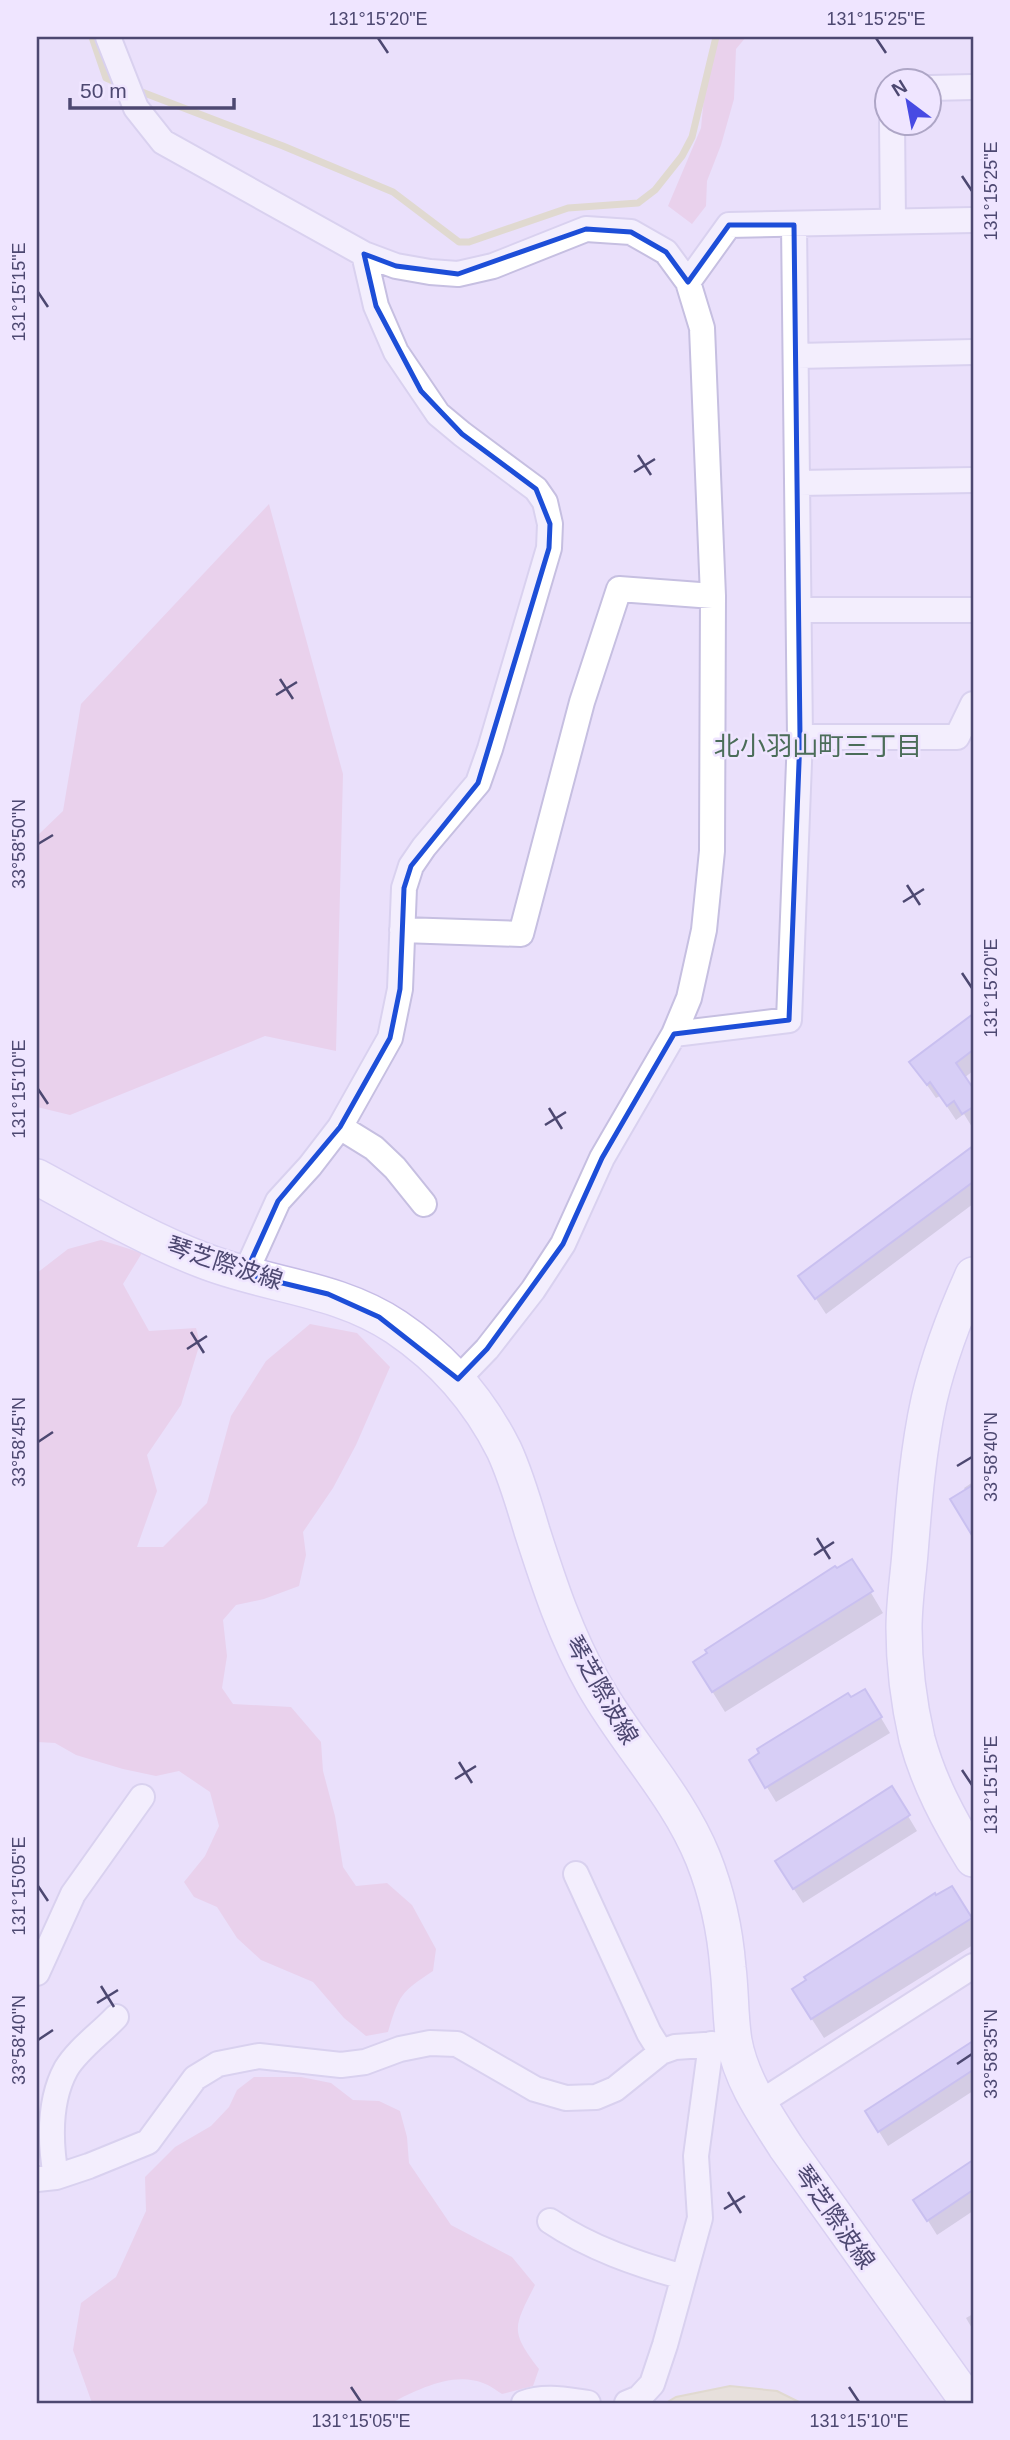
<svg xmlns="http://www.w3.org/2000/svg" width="1010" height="2440" viewBox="0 0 1010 2440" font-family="Arial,'Noto Sans JP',sans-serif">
  <rect width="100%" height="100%" fill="#eae0fb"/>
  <path fill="#e8bfda" d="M713,37H746L736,49L734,99L721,145L707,181L706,206L692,224L668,206L701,128L706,76L715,49Z
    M269,504L343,774L336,1051L265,1036L70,1115L37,1107V836L63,811L81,704Z
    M101,1240L142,1253L123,1284L149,1331L196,1328L200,1343L181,1405L147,1455L157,1491L137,1547H163L207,1503L231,1416L266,1361L310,1324L357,1333L390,1367L356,1445L333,1488L303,1532L306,1555L299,1586L264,1599L236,1605L223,1620L227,1656L222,1688L233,1704L291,1707L321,1742L323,1771L335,1816L343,1867L356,1886L387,1883L412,1905L436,1949L433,1971C401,1992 399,1995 388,2032L366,2036L344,2018L313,1982L261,1960L237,1938L217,1907L194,1897L184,1882L205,1856L219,1826L210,1792L179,1771L156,1776L123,1769L76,1755L55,1743L37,1742V1273L68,1249Z
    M254,2077H301L331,2083L353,2100L379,2101L400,2111L407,2137L409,2163L451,2225L512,2257L535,2285C514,2327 509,2330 539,2369L533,2386L502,2394C496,2390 489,2385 483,2383C453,2371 417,2390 391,2403H92L73,2350L81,2303L116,2277L146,2211L145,2177L175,2147L211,2126L229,2107L237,2090Z"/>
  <path fill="#e4dfb5" stroke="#d5d09c" stroke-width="2" d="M730,2386L777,2391L801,2403H666L676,2397Z"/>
  <path fill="#0003" d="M973,1016V1071L964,1078L973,1092L972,1127L964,1114L956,1120L940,1096L936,1098L911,1062Z
    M973,1148V1204L826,1314L801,1276Z
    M973,1482V1535L952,1500L966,1491L964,1488Z
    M852,1561L883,1613L725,1712L707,1683L836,1571Z
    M865,1691L890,1733L776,1802L751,1761Z
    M908,1816L917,1831L803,1903L786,1877Z
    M951,1888L973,1924V1945L824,2038L806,2010Z
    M973,2043V2091L888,2146L867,2112Z
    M973,2162V2211L937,2235L915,2200Z
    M973,2314V2330L966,2318Z"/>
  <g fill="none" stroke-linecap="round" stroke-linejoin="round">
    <path stroke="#d5d09c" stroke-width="7" d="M92,37L106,78L120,84
      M134,89L283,146L393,192L459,242H469L568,208L638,203L655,190L682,156L692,137L716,37"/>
  </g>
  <path fill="#c1b8f0" stroke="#a399e2" stroke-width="2" d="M973,1014V1050L956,1063L973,1088V1107L962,1114L954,1101L947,1106L930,1082L927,1085L909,1062Z
    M973,1146V1182L815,1299L798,1276Z
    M973,1485V1537L950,1499Z
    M852,1559L873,1591L712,1692L693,1662L707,1653L705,1650L835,1566L837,1568Z
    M865,1689L882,1717L765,1788L749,1760L759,1753L757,1749L848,1693L851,1697Z
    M892,1786L910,1815L793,1889L775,1861Z
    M952,1886L972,1918L811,2019L792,1989L806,1980L804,1977L935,1893L936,1895Z
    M973,2041V2070L878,2132L865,2111Z
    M973,2160V2190L927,2221L913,2200Z"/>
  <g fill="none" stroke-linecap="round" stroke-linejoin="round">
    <g stroke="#c6bfe1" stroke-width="28">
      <path id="street" d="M108,37L136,108L163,142L364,254L396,266L430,272L458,274L493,266L586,229L631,232L666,252L688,282L702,328L713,596L712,851L704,930L689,998L674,1034L602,1158L563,1244L533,1290L487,1349L458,1379
        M930,88L973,87
        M892,122L893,221
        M688,282L729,225L973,220
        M797,356L973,352
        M799,483L973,480
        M800,610H973
        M800,737H957L973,704
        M402,930L521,934L582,702L619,589L713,596
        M674,1034L789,1020L800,737L794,225
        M340,1127L374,1148L395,1168L424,1204
        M245,1274L278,1201L310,1166L340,1127L390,1038L400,989L404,888L411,866L424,847L478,783L490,749L549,548L550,524L545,502L536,489L462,434L438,414L396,352L376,306L364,254
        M576,1874L649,2033L661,2052
        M37,1973L73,1894L142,1797
        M758,2104L973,1966
        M56,2177C50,2142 48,2102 66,2069C78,2049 100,2034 116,2017
        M37,2179L56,2177L89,2166L148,2142L195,2078L218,2064L259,2056L341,2065L365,2062L400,2049L430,2043L457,2044L535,2089L566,2098L596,2097L615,2089L661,2052L675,2047L734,2043
        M550,2221C590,2248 637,2264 683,2277
        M524,2403C545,2395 566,2400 588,2403
        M627,2403L639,2398L652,2384L665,2345L700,2218L696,2156L711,2044"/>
    </g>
    <g stroke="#c6bce6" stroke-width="38">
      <path id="secondary" d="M37,1177C91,1206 145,1238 202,1260C267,1286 336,1287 396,1327C442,1358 479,1400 504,1450C516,1476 524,1504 532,1531C549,1584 566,1636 594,1685C628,1745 677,1794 703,1858C717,1893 725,1930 728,1968C731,1992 730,2017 734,2041C741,2080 765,2114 786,2147L969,2403
        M973,1275C955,1315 939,1357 929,1400C918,1450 914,1502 910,1553C908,1578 904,1603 904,1628C904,1664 909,1704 917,1739C929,1783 949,1820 973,1859"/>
    </g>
    <use href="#street" stroke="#fff" stroke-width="24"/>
    <use href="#secondary" stroke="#fff" stroke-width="35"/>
  </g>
  <path d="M0 0H1010V2440H0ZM729,225H794L800,737L789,1020L674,1034L602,1158L563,1244L487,1349L458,1379L379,1317L328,1294L245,1274L278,1201L340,1127L390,1038L400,989L404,888L411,866L478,783L549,548L550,524L536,489L462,434L421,391L376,306L364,254L396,266L458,274L586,229L631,232L666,252L688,282Z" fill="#eae0fb" fill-opacity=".55" fill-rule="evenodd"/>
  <path fill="none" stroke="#1d4ed8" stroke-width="5" stroke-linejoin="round" d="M729,225H794L800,737L789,1020L674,1034L602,1158L563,1244L487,1349L458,1379L379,1317L328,1294L245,1274L278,1201L340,1127L390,1038L400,989L404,888L411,866L478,783L549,548L550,524L536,489L462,434L421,391L376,306L364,254L396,266L458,274L586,229L631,232L666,252L688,282Z"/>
  <path fill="none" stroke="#4d4871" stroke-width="2.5" d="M378,38L388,53M876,38L886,53M962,176L972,191M38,292L48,307M638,455L651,475M634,472L655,459M280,679L293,699M276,695L297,682M38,844L53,835M907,885L920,905M903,902L924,889M962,973L972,988M38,1089L48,1104M549,1108L562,1129M545,1125L566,1112M191,1332L204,1353M187,1349L207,1336M38,1442L53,1432M957,1466L972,1457M817,1538L830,1559M814,1555L834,1542M459,1762L472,1783M962,1770L972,1785M455,1779L476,1766M38,1886L48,1901M101,1986L114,2007M97,2003L118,1990M38,2040L53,2030M957,2064L972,2054M728,2192L741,2213M724,2209L745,2196M351,2387L361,2402M849,2387L859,2402"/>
  <g text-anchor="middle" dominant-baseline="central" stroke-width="5" stroke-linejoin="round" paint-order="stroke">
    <g font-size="24" fill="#4d4871" stroke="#efe5ff">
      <text transform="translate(225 1263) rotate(18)">琴芝際波線</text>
      <text transform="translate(602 1690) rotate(60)">琴芝際波線</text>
      <text transform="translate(835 2217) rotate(55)">琴芝際波線</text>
    </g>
    <g font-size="26" fill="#4b6d59" stroke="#efe5ff">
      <text x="818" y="746">北小羽山町三丁目</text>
    </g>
  </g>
  <rect width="1010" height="2440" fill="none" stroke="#efe5ff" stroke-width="77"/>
  <g transform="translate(908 102) rotate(328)"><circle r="33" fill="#efe5ff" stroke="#aea6c6" stroke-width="2"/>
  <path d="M0-5L12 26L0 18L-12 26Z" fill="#474ae3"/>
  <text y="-10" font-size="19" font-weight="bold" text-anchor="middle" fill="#4d4871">N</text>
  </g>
  <path d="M70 98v10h164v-10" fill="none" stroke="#4d4871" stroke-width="3.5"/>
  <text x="80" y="98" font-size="21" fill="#4d4871" stroke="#efe5ff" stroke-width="5" paint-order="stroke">50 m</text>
  <rect x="38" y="38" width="934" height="2364" fill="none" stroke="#4d4871" stroke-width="2.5"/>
  <g font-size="18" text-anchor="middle" fill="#4d4871">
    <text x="378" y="25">131°15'20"E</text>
    <text x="876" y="25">131°15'25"E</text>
    <text transform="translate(991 191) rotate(-90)" y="6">131°15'25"E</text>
    <text transform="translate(19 292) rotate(-90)" y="6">131°15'15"E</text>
    <text transform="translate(19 844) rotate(-90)" y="6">33°58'50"N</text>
    <text transform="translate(991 988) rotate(-90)" y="6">131°15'20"E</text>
    <text transform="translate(19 1089) rotate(-90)" y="6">131°15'10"E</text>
    <text transform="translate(19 1442) rotate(-90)" y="6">33°58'45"N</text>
    <text transform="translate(991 1457) rotate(-90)" y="6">33°58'40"N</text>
    <text transform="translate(991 1785) rotate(-90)" y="6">131°15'15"E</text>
    <text transform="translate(19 1886) rotate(-90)" y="6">131°15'05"E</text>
    <text transform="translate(19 2040) rotate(-90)" y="6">33°58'40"N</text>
    <text transform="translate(991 2054) rotate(-90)" y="6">33°58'35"N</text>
    <text x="361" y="2427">131°15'05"E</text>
    <text x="859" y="2427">131°15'10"E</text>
  </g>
</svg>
